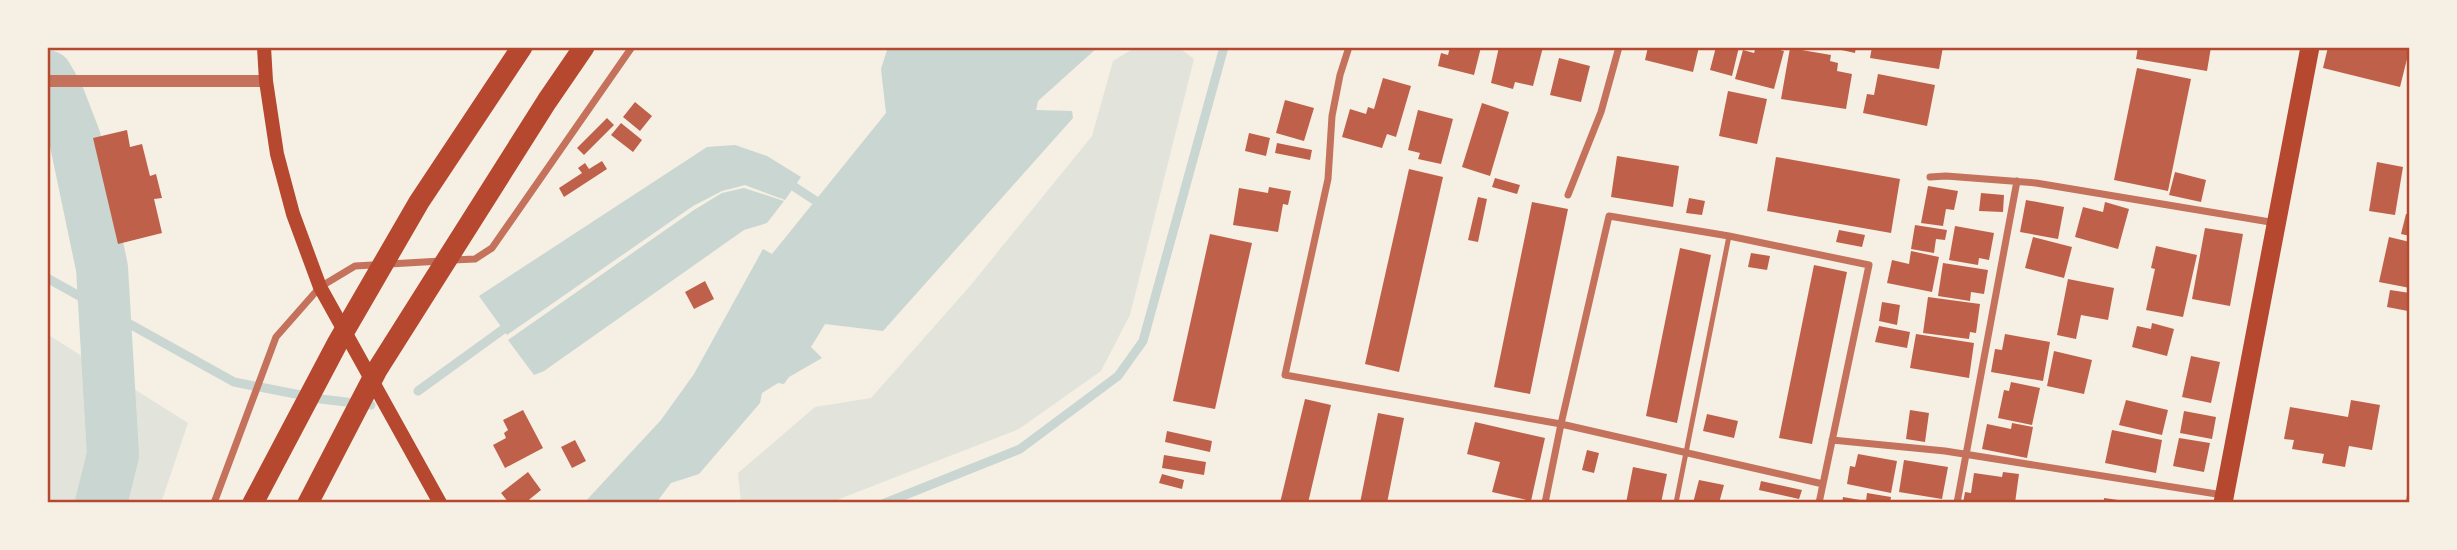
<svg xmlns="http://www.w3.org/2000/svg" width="2457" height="550" viewBox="0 0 2457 550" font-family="'PT Sans',sans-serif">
  <rect width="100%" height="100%" fill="#f6efe4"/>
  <path fill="#e2e4dc" d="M1136,47H1178L1194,59L1130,315L1101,371L1019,429L829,503H741L738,473L815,407L871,398L970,286L1092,136L1113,61Z
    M47,334L188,423L161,503H47Z"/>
  <path fill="#c9d6d2" d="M888,47H1098L1038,101L1036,110L1072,111L1073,118L883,331L825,324L811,347L822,358L789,377L784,384L778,383L762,393L760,403L699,474L671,483L656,503H584L661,420L694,374L763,249L772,254L886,113L881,69Z
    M735,145L767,156L801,177L785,200L745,185L722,191L693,206L507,335L479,296L707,147Z
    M744,188L784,201L767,223L744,230L544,371L534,375L508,340L694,210L722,193Z"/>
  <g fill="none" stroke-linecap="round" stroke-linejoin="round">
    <path stroke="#c9d6d2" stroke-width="9" d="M784,180L825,207
      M47,278L234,382L321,399L371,405
      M418,391L512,323
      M885,503L1020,449L1118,376L1143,341L1224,47"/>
    <path stroke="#c9d6d2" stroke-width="52" d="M47,76L58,95L75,139L102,268L113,455L101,503"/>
  </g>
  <path fill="#bf614a" d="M1450,47H1481L1474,75L1438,66L1441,53L1448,55Z
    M1499,47H1543L1533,86L1515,82L1513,89L1491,83Z
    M1648,47H1699L1693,72L1645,60Z
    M1716,47H1739L1732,76L1710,70Z
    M1756,47H1768L1784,51L1774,89L1735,79L1743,50L1754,53Z
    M1828,47H1856L1855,53Z
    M1872,47H1943L1939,69L1870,58Z
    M2138,47H2211L2207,71L2136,59Z
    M2328,47L2359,50L2360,47H2410L2400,87L2323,68Z
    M1790,48L1831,55L1830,61L1838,63L1837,71L1852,74L1846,109L1781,99Z
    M1559,58L1590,66L1581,102L1550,95Z
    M2137,68L2191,79L2168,191L2114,180Z
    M1878,74L1935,85L1927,126L1863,113L1867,94L1874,95Z
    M1383,78L1411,86L1396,137L1387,134L1382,148L1342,137L1350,109L1366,114L1368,107L1374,109Z
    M1728,91L1767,99L1757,144L1719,136Z
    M1285,100L1314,108L1304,141L1276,133Z
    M635,102L652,116L640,131L623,117Z
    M1482,103L1509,112L1490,176L1462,167Z
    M1418,110L1453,119L1441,164L1418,159L1420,153L1408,150Z
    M607,118L614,125L584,155L577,148Z
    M621,123L642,140L633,152L611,135Z
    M127,130L130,147L142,144L150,176L156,174L162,198L154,199L162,233L118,244L93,138Z
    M1249,133L1270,138L1266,156L1245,151Z
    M1277,143L1312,150L1310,160L1275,153Z
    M1617,156L1679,166L1673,207L1611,197Z
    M1776,157L1900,179L1891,233L1767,211Z
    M602,161L607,169L564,197L559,188L582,173L578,168L585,163L589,169Z
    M2377,162L2403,167L2395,215L2369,211Z
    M1409,169L1443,177L1399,372L1365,364Z
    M2175,172L2206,180L2201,202L2169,195Z
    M1495,178L1520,185L1517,194L1492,187Z
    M1928,186L1958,191L1954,210L1946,209L1943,226L1921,223Z
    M1269,187L1291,191L1288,205L1283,204L1278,232L1233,225L1239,188L1268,193Z
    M1981,193L2004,195L2003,212L1979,211Z
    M1478,197L1487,199L1478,242L1468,240Z
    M1689,198L1705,201L1702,215L1686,213Z
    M2026,200L2064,207L2058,239L2020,232Z
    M1532,202L1568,209L1530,394L1494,387Z
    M2105,202L2129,209L2118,249L2075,237L2083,207L2103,212Z
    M2406,214H2410V236L2401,234Z
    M1915,225L1947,230L1945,240L1936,239L1934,253L1911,249Z
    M1955,226L1994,233L1989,260L1979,258L1978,265L1949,260Z
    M2205,228L2243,234L2230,306L2192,299Z
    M1839,230L1865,235L1862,247L1836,242Z
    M1210,234L1252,243L1215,409L1173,401Z
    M2033,237L2072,247L2064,278L2025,268Z
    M2389,237L2410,242V288L2379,282Z
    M2156,246L2197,255L2183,317L2146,310L2155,269L2151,268Z
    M1680,248L1711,255L1677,423L1646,416Z
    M1911,251L1939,257L1932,292L1887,283L1892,260L1909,264Z
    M1751,253L1770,256L1767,270L1748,267Z
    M1943,263L1988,270L1984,294L1971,292L1970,301L1938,296Z
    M1814,265L1847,272L1812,444L1779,438Z
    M2068,279L2114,288L2108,320L2081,315L2076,339L2057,335Z
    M705,281L714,299L694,309L685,292Z
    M2390,290L2410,293L2408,311L2387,307Z
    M1928,297L1980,304L1976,333L1970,332L1969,339L1923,333Z
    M1882,302L1900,305L1897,325L1879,321Z
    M2152,323L2174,329L2167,356L2132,347L2137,326L2151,329Z
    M1879,326L1910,332L1907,348L1875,342Z
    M1916,334L1974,343L1969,378L1910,368Z
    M2005,334L2050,342L2043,381L1991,372L1995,349L2002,350Z
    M2054,351L2092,360L2084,394L2047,386Z
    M2191,356L2220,362L2211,403L2182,397Z
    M2011,382L2040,388L2032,425L1998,418L2004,390L2009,391Z
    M1305,399L1331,405L1308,503H1280Z
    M2126,400L2168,410L2162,435L2119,425Z
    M2351,400L2380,405L2372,450L2349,446L2345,467L2322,463L2324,454L2292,449L2294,440L2284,439L2290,407L2348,417Z
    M523,410L543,448L505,468L493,445L506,438L504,433L508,430L503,420Z
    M1910,410L1929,413L1925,442L1906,439Z
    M2184,411L2216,417L2212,439L2180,433Z
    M1378,413L1404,418L1387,503H1360Z
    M1707,414L1738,421L1734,438L1703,431Z
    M1475,422L1545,438L1531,501L1492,492L1500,462L1467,454Z
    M2012,423L2033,427L2027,458L1982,449L1987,424L2011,429Z
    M2112,430L2162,440L2156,473L2105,463Z
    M1167,431L1212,441L1210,452L1165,442Z
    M2179,438L2210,443L2204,472L2173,466Z
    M575,440L586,461L572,468L561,447Z
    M1587,450L1599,453L1594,473L1582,470Z
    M1858,454L1897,461L1891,493L1847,484L1850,466L1855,467Z
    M1164,455L1206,462L1204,475L1162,468Z
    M1904,460L1948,467L1942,499L1899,492Z
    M1633,467L1667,474L1661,503H1626Z
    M528,472L541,490L525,503H509L501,493Z
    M2003,472L2019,474L2015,503H1963L1965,492L1971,493L1974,473L2002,477Z
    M1162,474L1184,480L1182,489L1159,483Z
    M1699,480L1724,485L1719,503H1693Z
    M1761,481L1802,490L1799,499L1759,490Z
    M1867,493L1891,497L1890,503H1842L1843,497L1866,501Z
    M2104,498L2125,501V503H2104Z"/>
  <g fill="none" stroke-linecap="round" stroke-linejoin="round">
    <path stroke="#c5725c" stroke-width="5" d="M1676,503L1729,236"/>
    <path stroke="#c5725c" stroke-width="7" d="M1349,47L1340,75L1332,116L1328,179L1285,375L1561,424L1823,484
      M1930,177L1946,176L2036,183L2276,223
      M1568,195L1601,112L1619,47
      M453,260L475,259L492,248L632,47
      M1832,440L1945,451L2223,495
      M214,503L276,337L320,287L355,266L441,261
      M1545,503L1561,424L1609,216L1729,236L1869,265L1819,503
      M1957,503L2017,181"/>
    <path stroke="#c5725c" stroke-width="12" d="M47,81H266"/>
    <path stroke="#b5482f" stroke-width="14" d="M264,47L266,81L277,154L293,214L320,287L440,503"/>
    <path stroke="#b5482f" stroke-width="19" d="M2223,503L2310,47"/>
    <path stroke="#b5482f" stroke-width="21" d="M253,503L338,342L419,202L522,47
      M308,503L377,370L547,101L584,47"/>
    <path stroke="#cf8b77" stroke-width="5" d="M2408,503L2410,493"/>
  </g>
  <rect width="2457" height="550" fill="none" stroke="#f6efe4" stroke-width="98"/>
  <rect x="49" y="49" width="2359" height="452" fill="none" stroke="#b5482f" stroke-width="2.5"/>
</svg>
